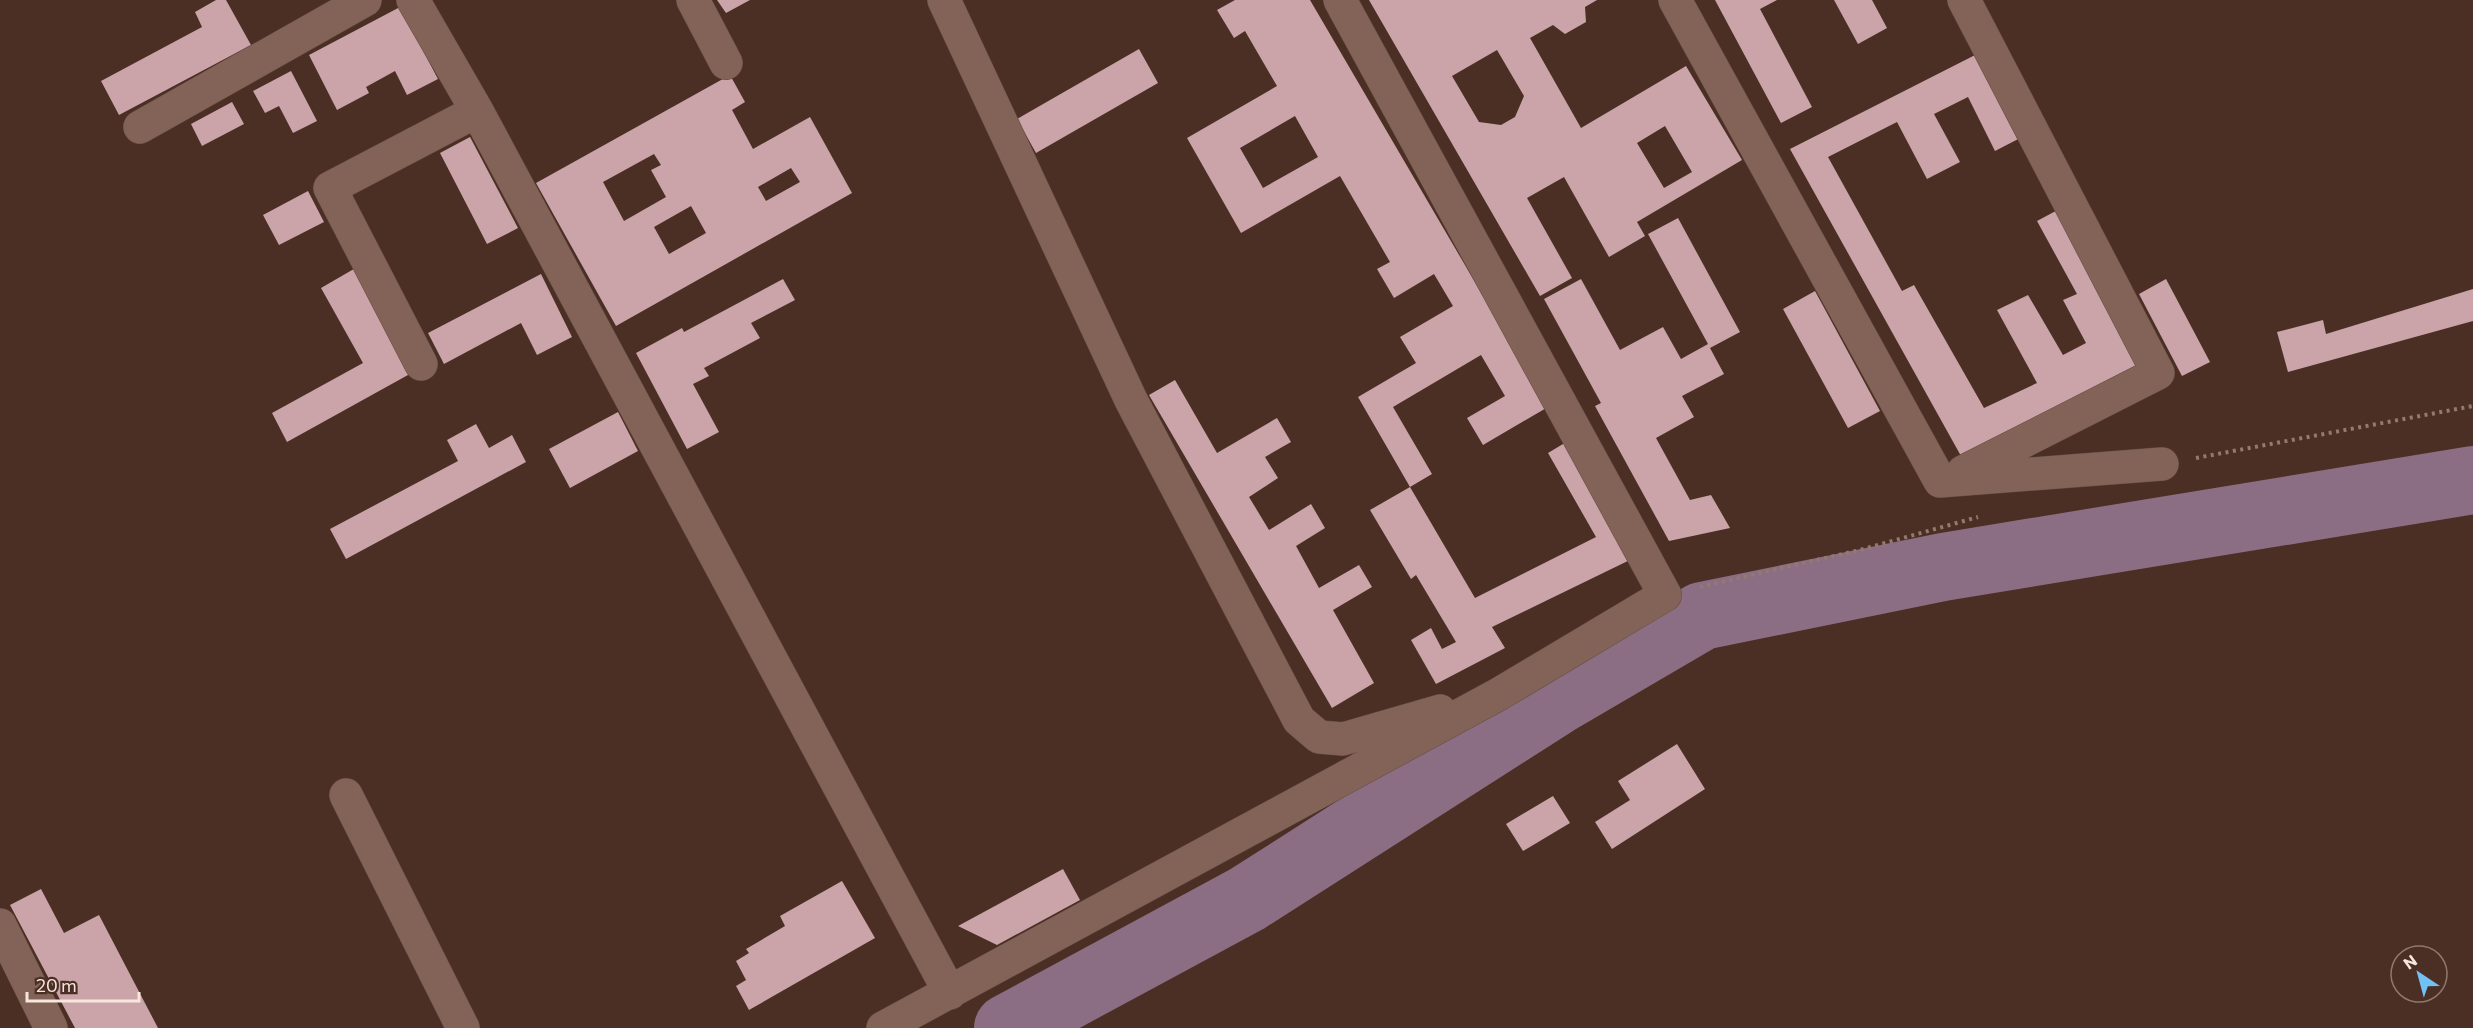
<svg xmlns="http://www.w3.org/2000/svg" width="2473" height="1028" viewBox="0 0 2473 1028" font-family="Commissioner,sans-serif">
  <rect width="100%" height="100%" fill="#4b2f24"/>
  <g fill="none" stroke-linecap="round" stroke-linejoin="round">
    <path stroke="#8c6e84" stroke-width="68" d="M1008,1028L1247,899L1555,702L1702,616L1943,567L2473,480"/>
  </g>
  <path fill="#caa4a9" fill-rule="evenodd" d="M216,0H226L251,45L119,115L101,81L202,27L195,12Z
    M717,0H750L726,13Z
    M1235,0H1310L1548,407L1483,445L1467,418L1505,396L1481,355L1393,407L1432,474L1410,487L1358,397L1416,363L1400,337L1453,306L1434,274L1394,298L1377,269L1390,262L1340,176L1241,233L1187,138L1277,86L1245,31L1234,38L1217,10ZM1295,116L1318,157L1263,188L1240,148Z
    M1369,0H1597L1585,7L1586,22L1565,34L1553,25L1530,38L1581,128L1686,66L1742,160L1637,222L1645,236L1609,257L1564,177L1527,198L1572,278L1540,296ZM1497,50L1524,96L1515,117L1501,125L1479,122L1452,76ZM1665,126L1692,172L1664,188L1637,143Z
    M1715,0H1777L1760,9L1812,107L1781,123Z
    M1834,0H1872L1887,28L1858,44Z
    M400,7L438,79L407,95L395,71L366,87L369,93L337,110L309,55Z
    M1139,49L1158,83L1036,153L1017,119Z
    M1983,51L2026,135L1995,151L1968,97L1934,114L1960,162L1927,179L1897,122L1828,157L1902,291L1914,285L1984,408L2037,383L1997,310L2028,295L2063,355L2086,343L2063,300L2077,294L2037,221L2067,205L2149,363L1961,456L1790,149Z
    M291,71L317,121L293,133L279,106L265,113L253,91Z
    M730,75L745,102L732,110L753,149L810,117L852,193L616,326L536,183ZM654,154L661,165L651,170L666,197L624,221L603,182ZM791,168L800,182L766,201L758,187ZM691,206L706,233L669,254L654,227Z
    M232,102L244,124L202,146L191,124Z
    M470,137L518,228L487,244L440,153Z
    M308,191L324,222L279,245L263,215Z
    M1678,218L1740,332L1710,348L1724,374L1682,396L1694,417L1656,438L1690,500L1711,495L1730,528L1669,541L1595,406L1601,403L1544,299L1581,279L1620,350L1663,327L1681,359L1708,344L1648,234Z
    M359,266L417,370L287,442L272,413L363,363L321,288Z
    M541,274L572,337L537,355L521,323L444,364L428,333Z
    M783,279L795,300L751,323L760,338L704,368L709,376L693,384L719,432L687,449L636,353L682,328L684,332Z
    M2166,279L2210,362L2182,376L2139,294Z
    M2473,289V321L2288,372L2277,332L2323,320L2326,334Z
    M1815,291L1880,411L1848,428L1783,309Z
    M1175,380L1217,453L1277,418L1291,442L1265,457L1278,478L1249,497L1269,530L1311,504L1325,528L1296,546L1319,588L1359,565L1372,587L1333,610L1374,683L1332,708L1149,395Z
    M618,412L638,451L570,488L549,449Z
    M476,424L489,448L512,435L526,462L346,559L330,529L458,461L447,440Z
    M1568,441L1636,557L1492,627L1505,648L1436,684L1411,640L1431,628L1442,649L1456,642L1416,575L1411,579L1370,510L1410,487L1475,598L1596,537L1548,453Z
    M1677,744L1705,789L1612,849L1595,822L1630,800L1618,781Z
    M1553,796L1570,823L1523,851L1506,824Z
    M1063,869L1080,900L997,945L958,926Z
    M842,881L875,938L749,1010L736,986L746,980L736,961L749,953L746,949L785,926L780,916Z
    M41,889L64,933L99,915L158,1028H75L10,905Z"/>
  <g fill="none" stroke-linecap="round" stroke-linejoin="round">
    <g stroke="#644c43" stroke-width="34">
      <path id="minor" d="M413,0L477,111L950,993
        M693,0L726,63
        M944,0L1131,400L1299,720L1319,737L1343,739L1440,711
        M1675,0L1940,481L2162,464
        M140,127L365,0
        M421,364L330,188L477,111
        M1963,472L2158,373L1964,0
        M346,795L463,1028
        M0,925L51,1028
        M883,1028L1499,694L1665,595L1340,0"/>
    </g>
    <path stroke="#927a70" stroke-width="4" stroke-dasharray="3 4.5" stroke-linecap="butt" d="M2196,458L2473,406
      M1700,587L1860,550L1978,517"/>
    <use href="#minor" stroke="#836357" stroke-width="33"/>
  </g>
  <g transform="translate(2419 974) rotate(324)"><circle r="28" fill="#4b2f24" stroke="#90786e" stroke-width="1.5"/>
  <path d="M0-4.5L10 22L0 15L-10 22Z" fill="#72c1f5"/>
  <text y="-9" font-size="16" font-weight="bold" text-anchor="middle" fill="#f8e5de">N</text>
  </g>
  <path d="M27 992v9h112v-9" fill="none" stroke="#f8e5de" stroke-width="3"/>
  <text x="36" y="992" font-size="18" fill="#f8e5de" stroke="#4b2f24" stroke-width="4.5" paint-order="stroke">20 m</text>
</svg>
